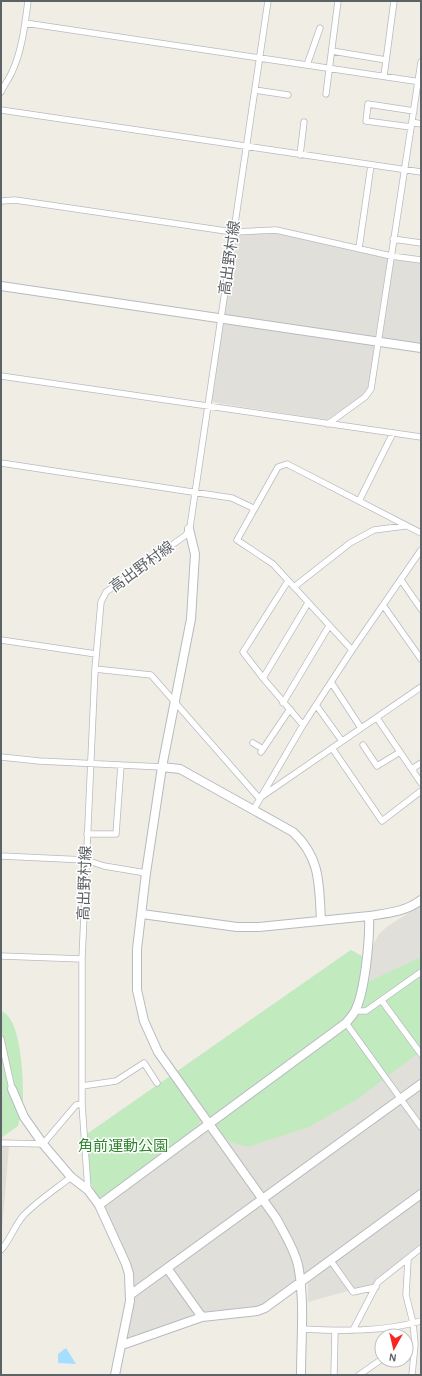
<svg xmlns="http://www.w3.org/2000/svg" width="422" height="1376" viewBox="0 0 422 1376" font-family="'Alegreya Sans','Noto Sans JP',sans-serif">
  <rect width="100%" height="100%" fill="#f0ede5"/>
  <path fill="#e1dfd9" d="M237,233H276L388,257L375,338L224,316Z
    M393,258L421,262V345L384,339L381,337Z
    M223,321L375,344L369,387L363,395L327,420L212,402Z
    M421,905V1250L398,1263L373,1284L308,1302V1274L261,1307L217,1312L128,1342L125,1339L129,1267L90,1181L87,1134L351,950L369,960L371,949L379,934L388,926Z"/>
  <path fill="#e1dcd4" d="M1,1146H9L1,1242Z"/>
  <path fill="#c2eabf" d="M351,950L363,957L359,986L421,957V1051L359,1098L309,1127L248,1147L230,1142L215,1127L208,1116L199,1122L200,1128L110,1193L98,1198L90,1181L87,1134Z
    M1,1011C22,1018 23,1079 23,1098C23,1107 20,1117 18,1126L1,1138Z"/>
  <path fill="#a6deff" d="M66,1348L76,1364L58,1363V1354Z"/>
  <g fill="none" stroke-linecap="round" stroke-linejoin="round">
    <g stroke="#b7bbc0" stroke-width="7">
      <path id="street" d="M25,23L421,82
        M332,51L386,60
        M307,65L320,28
        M384,76L394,1
        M255,90L288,95
        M1,92C4,85 9,79 12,72C22,51 25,24 28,1
        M326,94L338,1
        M1,110L421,172
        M412,122L421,124
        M411,127L366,121L368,104L414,111
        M300,155L304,122
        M1,201L15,200L233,232L276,230L391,256L421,260
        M393,239L421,243
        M359,248L371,165
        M1,376L421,437
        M328,424L365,397L371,389L421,62
        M1,463L232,498L253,508
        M359,501L393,433
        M401,580L421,609
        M288,581L243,652L263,678L303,725
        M294,587L350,543L374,530L405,526
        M383,605L421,659
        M1,640L96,654
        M352,650L273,564L237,540L278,467L287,464L421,533
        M95,669L151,675L259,798
        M263,678L308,603
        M331,682L361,728
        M283,703L329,626
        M316,705L342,741
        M377,718L421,783
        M253,743L263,749
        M363,745L377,766L400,752
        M332,748L382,821L421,791
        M261,752L290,709
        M1,757L39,761L162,767
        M412,769L421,763
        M261,797L421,687
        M254,809L303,725L352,650L421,550
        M87,834H116L121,765
        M1,856L86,860L104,866L146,873
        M1,956L82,959
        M382,1001L421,1054
        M355,1011H366L421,972
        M346,1023L421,1127
        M1,1039L12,1089
        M82,1086L116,1081L144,1063L157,1083
        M1,1143L43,1144L76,1105L82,1104
        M88,1190L82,1104V959L95,669L101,602L106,592L186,535L190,527L268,1
        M1,1250C10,1240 14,1227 23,1216C37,1201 56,1189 71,1177
        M408,1260L406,1295L413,1323L415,1344L412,1375
        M331,1261L353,1292L376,1287
        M301,1329C341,1331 383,1332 421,1321
        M353,1330L378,1282L421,1248
        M406,1345L415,1344
        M334,1375L335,1331
        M359,1375L382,1359"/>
    </g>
    <g stroke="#b6bbc0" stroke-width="10">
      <path id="secondary" d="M1,286L421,348
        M189,529L195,554L191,619L162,767L146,873L137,949V990L144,1021L158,1052L276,1218C284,1233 294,1248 298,1265C305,1300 301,1339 301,1375
        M162,767L180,769L293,832C321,858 319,885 321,921
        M142,914L237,927H259L369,916
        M12,1089L24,1117L43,1144L71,1177L88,1190L99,1205L126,1264L129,1274L130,1301L115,1375
        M99,1205L346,1023C349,1019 353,1015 355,1011C365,992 370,938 369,916C388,913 405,912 421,900
        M167,1268L202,1317
        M130,1295L421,1084
        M122,1345L202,1317L257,1311L265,1308L421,1194"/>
    </g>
    <use href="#street" stroke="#fff" stroke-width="5.5"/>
    <use href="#secondary" stroke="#fff" stroke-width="8"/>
  </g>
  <g text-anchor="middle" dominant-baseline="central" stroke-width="3" stroke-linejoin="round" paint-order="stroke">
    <g font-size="15" fill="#5d6267" stroke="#fff">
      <text transform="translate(230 258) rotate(-82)">高出野村線</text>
      <text transform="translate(142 567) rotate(-36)">高出野村線</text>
      <text transform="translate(85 883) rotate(-88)">高出野村線</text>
    </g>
    <g font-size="15" fill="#2f852d" stroke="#fff">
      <text x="123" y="1146">角前運動公園</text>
    </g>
  </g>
  <rect width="422" height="1376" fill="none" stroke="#5d6267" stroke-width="4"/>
  <g transform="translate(394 1348) rotate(188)"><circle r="19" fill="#ffffff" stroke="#bec0c2"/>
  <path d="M0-3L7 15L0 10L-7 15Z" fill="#f92523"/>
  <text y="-6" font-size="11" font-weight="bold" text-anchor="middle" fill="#5d6267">N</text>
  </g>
</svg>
